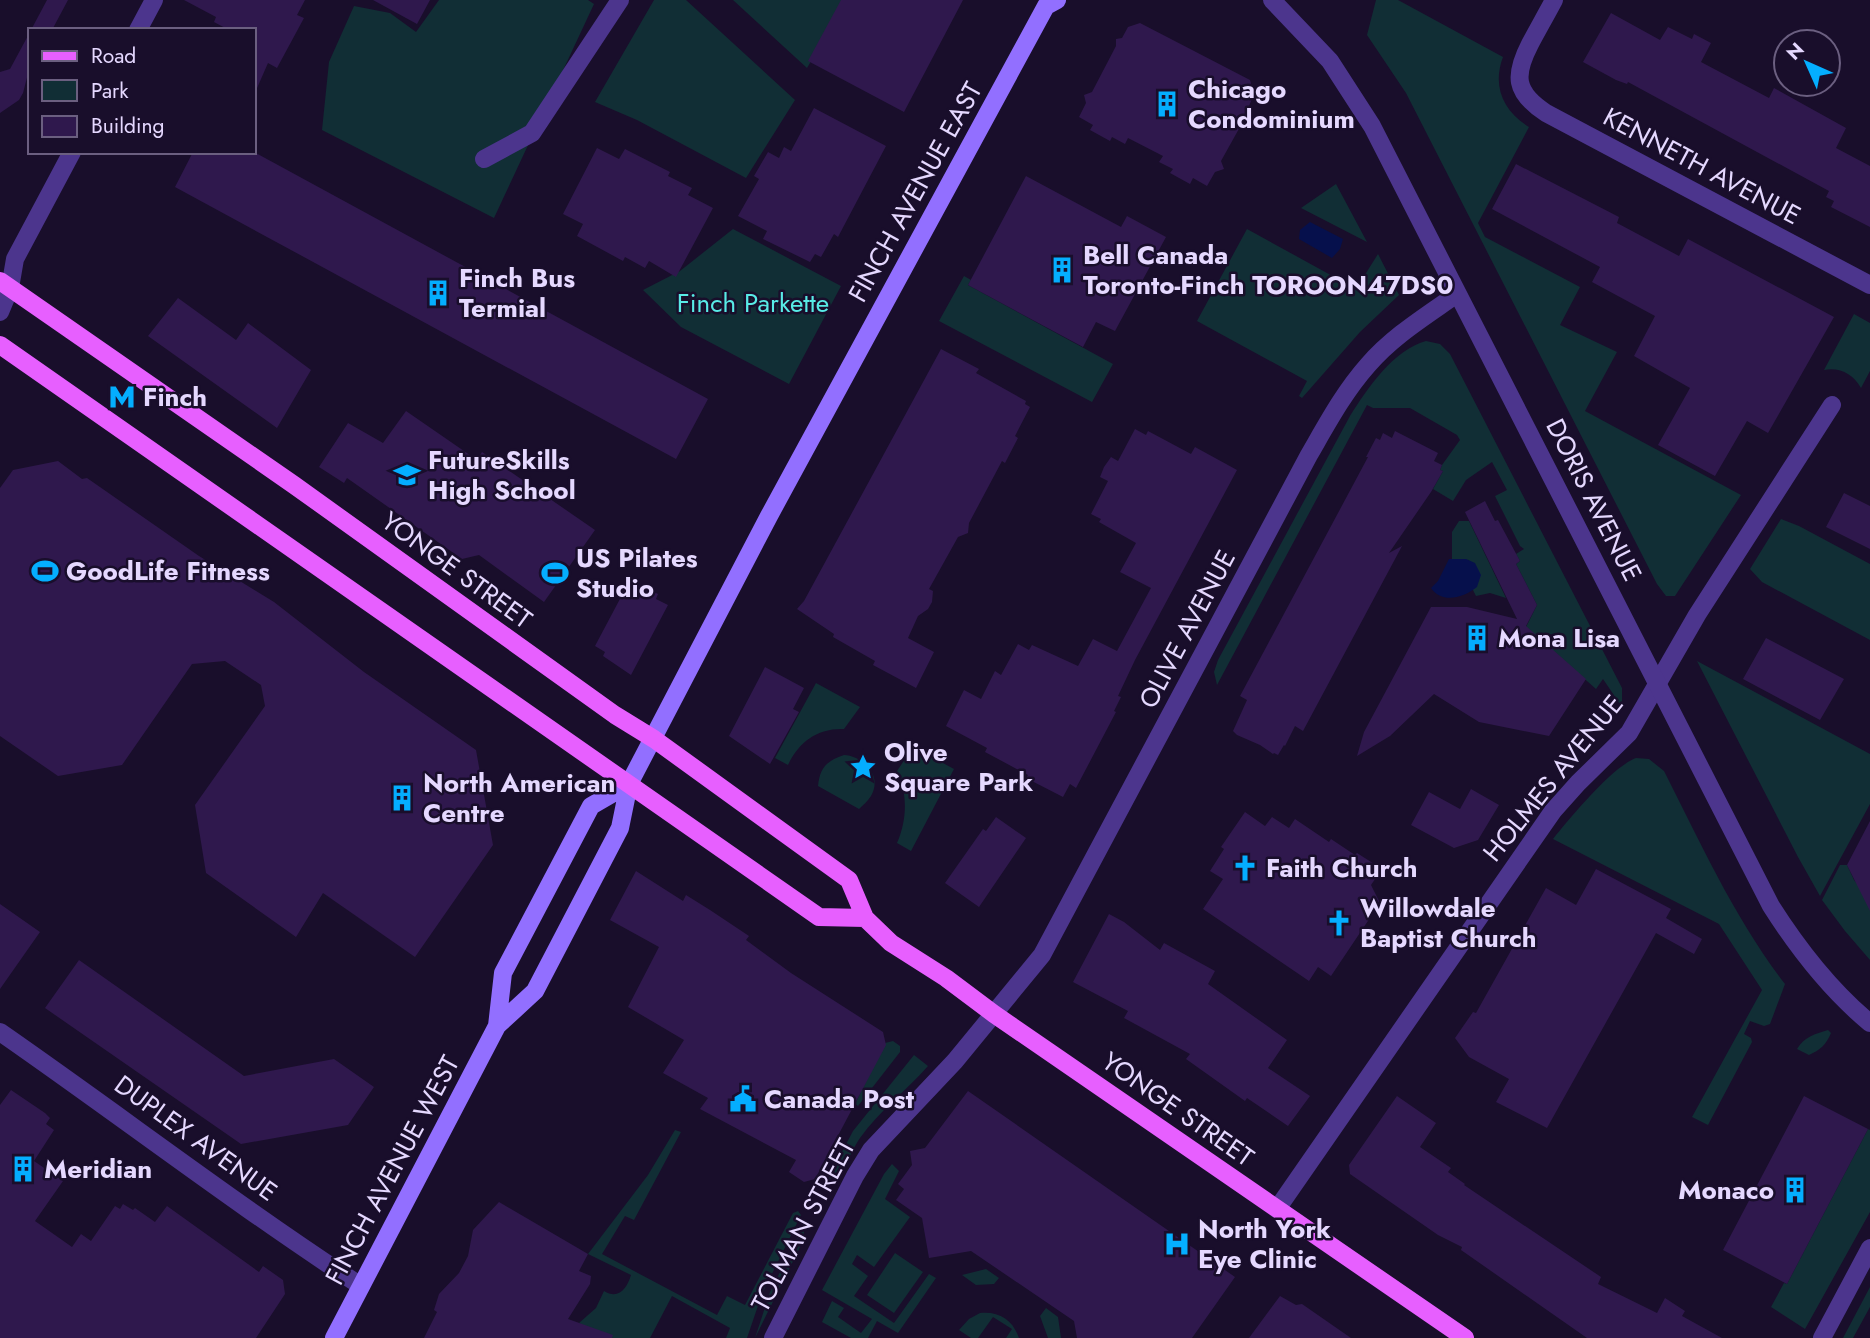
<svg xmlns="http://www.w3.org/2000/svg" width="1870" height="1338" viewBox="0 0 1870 1338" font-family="Jost,sans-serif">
  <rect width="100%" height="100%" fill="#190e2b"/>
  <path fill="#112e35" d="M439,0H588L594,4L494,218L322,130L329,62L354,6L390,13L416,32Z
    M654,0H686L795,100L746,178L637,120L595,102Z
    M733,0H847L807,68Z
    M1376,0H1398L1503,57C1492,86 1503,111 1529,127L1478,223L1485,237L1580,287L1560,325L1617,352L1585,411L1741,495L1675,596H1666L1657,584L1406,93L1367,35Z
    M1336,184L1367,242L1301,208Z
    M733,229L841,286L789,384L681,327L643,290L680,271Z
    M1247,229L1356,289L1378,254L1399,295L1360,332L1302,398L1299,396L1307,381L1197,321Z
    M964,276L971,280L968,285L1113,364L1092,402L939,321Z
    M1854,314L1870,323V371L1861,388C1853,374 1840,367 1824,370Z
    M1426,341L1440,344L1450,354L1622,688V707L1603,679L1596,689L1526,627L1537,605L1516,564L1520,561L1516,554L1524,549L1520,546L1495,496L1507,490L1492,462L1466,480L1453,501L1433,489L1443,471L1440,470L1442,465L1460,440L1457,435L1410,408H1373L1367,405L1217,685L1214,672L1218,660L1350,416C1367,389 1393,350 1426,341Z
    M1781,519L1799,526L1870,564V640L1762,582L1750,569Z
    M1459,521H1469L1506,598L1490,593L1476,596L1473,590L1469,560L1452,559V532Z
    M1697,661L1870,754V804L1820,896L1798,857Z
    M816,683L860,707L844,729C817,728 799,742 788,765L775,758Z
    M913,747L954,769L911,851L897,843C907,820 908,794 897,771Z
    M844,755C863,756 883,775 871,796C868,801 863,805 859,809L818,786C820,768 826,761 844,755Z
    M1636,758L1649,759L1664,771C1701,844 1735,919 1785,984L1770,1024L1764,1026L1750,1021L1744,1034L1751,1038L1752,1042L1708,1125L1692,1117L1762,990L1719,924L1553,839C1569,819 1613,766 1636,758Z
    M1840,865H1847L1854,880L1870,900V960L1845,931L1822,900Z
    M1828,1030L1831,1033C1826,1045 1820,1050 1809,1055L1797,1049C1804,1037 1815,1034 1828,1030Z
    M893,1041L900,1046V1052L858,1106L855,1104L885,1043Z
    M914,1055L928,1066C906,1091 879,1111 860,1138C850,1152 844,1176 827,1180L853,1131Z
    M1868,1129L1870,1130V1212L1805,1329L1771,1307L1784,1283L1787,1284Z
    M675,1130L681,1132L634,1220L625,1216L602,1254L717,1315L727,1296L745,1305L793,1213L798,1211L801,1215L762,1294L747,1338H726L730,1328L672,1296L650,1338H607L579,1323L596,1308L604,1291C619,1300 627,1288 631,1275L588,1254L648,1175Z
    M892,1164L899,1171L885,1199L910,1217L874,1267L857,1255L852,1264L868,1276L854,1296L894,1323L929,1274L936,1278L898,1333L877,1321L868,1338H851L822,1322L832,1301L844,1308L838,1317L861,1333L872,1319L822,1290L884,1174Z
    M804,1224V1239L755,1338L770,1292Z
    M895,1253L923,1272L894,1313L867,1295Z
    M986,1269L999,1278L994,1284L976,1285L962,1275Z
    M1870,1287V1307L1853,1338H1843Z
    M1046,1308L1058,1317L1061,1338H1048L1040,1316Z
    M980,1313C999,1311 1013,1320 1019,1338H1006L1012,1329L993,1317L978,1338H971L959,1330L969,1319Z"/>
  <path fill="#06104c" d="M1310,222L1343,239L1340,249L1332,258L1299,239L1300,230Z
    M1449,559H1466L1475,563L1481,575L1477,587C1463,598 1442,604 1431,588L1438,581Z"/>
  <path fill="#2f184d" d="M47,0H68L52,30H31Z
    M184,0H305L297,15L304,18L277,68L268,63L254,95V30H229L214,22L216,17Z
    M373,0H430L417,24Z
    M841,0H963L904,112L808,61Z
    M1611,13L1660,40L1668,27L1692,39L1694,34L1711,43L1701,62L1769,98L1774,88L1846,128L1836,148L1870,166V227L1831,207L1834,201L1826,197L1829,191L1628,82L1627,84L1616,80L1583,62Z
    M1140,23L1250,80L1254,94L1249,106L1250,109L1221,161L1224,169L1215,172L1207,186L1193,178L1190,184L1170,173L1173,169L1159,162L1163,156L1128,138L1125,144L1112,137L1110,141L1090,130L1093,125L1079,117L1086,103L1084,95L1092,92L1116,46V39L1122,38L1128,27Z
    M30,32V66L23,93L19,100L0,113V72L10,69Z
    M814,108L886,146L838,237L834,234L821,257L815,254L810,262L763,239L767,231L738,216L759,179L754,176L768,152L779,158L784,147L791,151Z
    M597,148L619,159L625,149L670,172L668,176L692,188L688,195L713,208L676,277L649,261L645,268L625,257L623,261L577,236L583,224L563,214Z
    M193,152H254L708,399L676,459L175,187Z
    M1516,164L1619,217L1617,223L1679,256L1688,239L1834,317L1768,433L1747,421L1715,476L1658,445L1690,388L1634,356L1655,316L1592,282L1600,267L1492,209Z
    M1026,176L1121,227L1127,216L1166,237L1115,331L1096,322L1083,347L968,285Z
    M178,298L236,340L248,323L311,370L277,428L148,336Z
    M941,349L979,369L976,373L1026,401L1025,404L1030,407L1015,436L1018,438L1005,463L1002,461L969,523L968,533L958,537L929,589L933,591L932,602L928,609L918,616L908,638L934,652L916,688L873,665L875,661L833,637L834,634L797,609L804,601Z
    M406,411L477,460L482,452L595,530L544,602L479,555L462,559L347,478L344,483L319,467L348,423L383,443Z
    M1135,429L1146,435L1148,431L1191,454L1195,447L1237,470L1135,660L1118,696L1121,697L1114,711L1116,712L1076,788L1070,784L1063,797L1026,778L1028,775L985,752L987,748L946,726L964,690L981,699L995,671L1001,675L1018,644L1029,650L1032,645L1078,666L1093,639L1117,651L1151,588L1120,572L1136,543L1099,522L1101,519L1091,514L1108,481L1100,477L1104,467L1111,457L1118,461Z
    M1395,431L1438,453L1434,461L1442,465L1440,470L1443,471L1431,492L1389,553L1402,546L1303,731L1295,726L1285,746L1284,745L1278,755L1274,753L1273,754L1260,745L1237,735L1233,731L1247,700L1240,696L1368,457H1366L1376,438L1380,440L1383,433L1392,438Z
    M58,461L82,479L87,478L199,556L274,602L364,672L476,750L493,845L415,957L323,893L296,937L206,873L195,805L265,706L261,685L225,661L192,664L122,765L58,776L0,736V488L13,470Z
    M1844,493L1870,506V549L1826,527Z
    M1485,501L1495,521L1498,520L1520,561L1516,564L1537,605L1526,626L1586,679L1549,736L1479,722L1434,694L1390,736L1357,756L1364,732L1431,607H1467L1517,619L1465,512Z
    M630,580L658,594L656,599L668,605L631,675L603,656L605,652L595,646Z
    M1766,638L1844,679L1820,720L1743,679Z
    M765,667L804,688L793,709L799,712L770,764L729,736Z
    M1471,789L1499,805L1478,840L1454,848L1411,825L1429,792L1460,809Z
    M1245,812L1265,826L1272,817L1289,828L1295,819L1329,842L1331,839L1355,855L1357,853L1382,869L1371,885L1380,903L1331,976L1318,967L1309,981L1203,909L1223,879L1210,871L1224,849L1221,847Z
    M996,817L1026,838L979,907L945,883L983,829L986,831Z
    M1870,821V911L1847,865Z
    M1596,869L1671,909L1666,918L1702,939L1694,954L1656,933L1547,1128L1496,1102L1509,1079L1469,1057L1455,1038L1473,1012L1476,1013L1546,888L1576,905Z
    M636,871L683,901L686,895L710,910L749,936L746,940L791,973L883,1032L886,1045L815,1179L804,1182L789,1172L796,1160L700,1109L708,1098L663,1073L684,1040L628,1007L659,947L610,920Z
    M0,904L40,932L0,989Z
    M1109,914L1124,922L1160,950L1164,943L1215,971L1208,984L1287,1040L1268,1068L1310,1096L1288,1126L1247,1098L1245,1101L1186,1059L1190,1054L1124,1018L1128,1011L1073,982Z
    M79,960L244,1076L334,1059L374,1087L348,1125L241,1144L45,1008Z
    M11,1090L45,1113L50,1118L46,1124L54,1130L34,1161L63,1181L35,1221L72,1247L81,1234L91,1241L115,1206L120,1209L123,1204L133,1210L135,1208L155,1222L167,1206L259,1272L263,1266L283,1280L285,1294L256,1338H0V1105Z
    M968,1091L1235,1277L1192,1338H1077L1074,1321L971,1251L929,1258L922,1218L896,1200L904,1189L898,1184L912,1165L910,1151L925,1148Z
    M1397,1096L1436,1123L1420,1147L1451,1168L1448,1172L1465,1184L1464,1185L1601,1277L1598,1284L1657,1313L1665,1298L1685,1311L1682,1316L1722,1338H1587L1461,1250L1462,1247L1438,1235L1350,1174L1349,1165Z
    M1804,1096L1868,1129L1787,1284L1723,1250Z
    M499,1202L588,1254L579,1271L591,1276L590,1284L568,1319L613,1335L612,1338H424L437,1312L434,1310L439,1294L459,1273L468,1256L473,1230Z
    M1280,1296L1296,1305L1302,1304L1351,1338H1249Z"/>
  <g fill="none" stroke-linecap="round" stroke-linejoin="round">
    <path stroke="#4c358d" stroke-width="18" d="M1554,0C1546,15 1538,29 1530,44C1514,75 1514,92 1546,113L1870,285
      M484,159L532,133L620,0
      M0,1032C121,1116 238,1206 361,1286
      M1277,1209L1553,811L1578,783L1629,733L1697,615L1832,405
      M773,1338L855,1176L871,1150L955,1061L1042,955L1309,455C1327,424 1344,392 1368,365C1393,336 1426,316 1457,294
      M1822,1338L1870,1248"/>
    <path stroke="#4c358d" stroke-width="18" d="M1272,0L1330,61L1372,126L1771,906C1799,950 1830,990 1870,1023
      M138,30L154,0
      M0,312L10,288L15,259L72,152"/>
    <path stroke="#926fff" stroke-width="18" d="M497,1026L503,973L591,806L629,784
      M334,1338L497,1026L535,991L620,828L629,784L769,516L1046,6L1057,0"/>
    <path stroke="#e75fff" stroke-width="18" d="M0,281L294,485L615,715L654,739L849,880L865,918L891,943L946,978L994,1014L1465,1338
      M0,345L819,917L865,918"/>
  </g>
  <defs>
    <g id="building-bare" transform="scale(2.1)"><path d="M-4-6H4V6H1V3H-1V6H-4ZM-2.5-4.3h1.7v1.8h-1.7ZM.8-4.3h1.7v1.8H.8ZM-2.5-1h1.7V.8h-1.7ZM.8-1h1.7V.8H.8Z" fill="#04aeff" stroke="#190e2b" stroke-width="2.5" paint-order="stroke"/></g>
    <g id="metro-bare" transform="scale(2.1)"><path d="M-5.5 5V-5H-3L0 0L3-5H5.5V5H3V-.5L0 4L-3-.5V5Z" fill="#04aeff" stroke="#190e2b" stroke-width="2.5" paint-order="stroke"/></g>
    <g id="school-bare" transform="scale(2.1)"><path d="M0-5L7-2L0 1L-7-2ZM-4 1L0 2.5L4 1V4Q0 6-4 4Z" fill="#04aeff" stroke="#190e2b" stroke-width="2.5" paint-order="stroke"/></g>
    <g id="stadium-bare" transform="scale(2.1)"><path d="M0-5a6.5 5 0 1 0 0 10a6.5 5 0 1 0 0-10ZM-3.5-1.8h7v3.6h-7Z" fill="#04aeff" stroke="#190e2b" stroke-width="2.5" paint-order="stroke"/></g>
    <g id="sight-bare" transform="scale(2.1)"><path d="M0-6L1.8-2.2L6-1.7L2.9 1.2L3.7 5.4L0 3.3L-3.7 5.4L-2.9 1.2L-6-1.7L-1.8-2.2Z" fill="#04aeff" stroke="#190e2b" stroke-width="2.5" paint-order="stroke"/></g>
    <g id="church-bare" transform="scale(2.1)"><path d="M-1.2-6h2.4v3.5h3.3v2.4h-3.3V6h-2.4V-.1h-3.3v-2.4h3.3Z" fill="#04aeff" stroke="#190e2b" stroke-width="2.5" paint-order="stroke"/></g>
    <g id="civic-bare" transform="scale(2.1)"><path d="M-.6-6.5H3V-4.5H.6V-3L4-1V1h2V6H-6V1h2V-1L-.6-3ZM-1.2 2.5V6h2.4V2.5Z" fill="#04aeff" stroke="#190e2b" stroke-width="2.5" paint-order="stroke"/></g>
    <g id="hospital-bare" transform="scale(2.1)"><path d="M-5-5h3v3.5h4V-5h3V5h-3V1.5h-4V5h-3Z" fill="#04aeff" stroke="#190e2b" stroke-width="2.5" paint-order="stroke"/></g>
  </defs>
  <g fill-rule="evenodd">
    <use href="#building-bare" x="1167" y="104"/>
    <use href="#building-bare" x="1062" y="270"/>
    <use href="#building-bare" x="438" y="293"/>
    <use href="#metro-bare" x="122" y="397"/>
    <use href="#school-bare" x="407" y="475"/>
    <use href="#stadium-bare" x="45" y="571"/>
    <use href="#stadium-bare" x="555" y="573"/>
    <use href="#building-bare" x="1477" y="638"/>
    <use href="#sight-bare" x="863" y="767"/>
    <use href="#building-bare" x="402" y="798"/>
    <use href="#church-bare" x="1245" y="868"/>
    <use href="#church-bare" x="1339" y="923"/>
    <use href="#civic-bare" x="743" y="1099"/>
    <use href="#building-bare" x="23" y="1169"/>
    <use href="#building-bare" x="1795" y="1190"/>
    <use href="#hospital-bare" x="1177" y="1244"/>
  </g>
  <g text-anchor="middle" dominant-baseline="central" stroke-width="5" stroke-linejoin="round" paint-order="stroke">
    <g font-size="26" font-weight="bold" fill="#e5d8ff" stroke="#190e2b" text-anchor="start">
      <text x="1188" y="89">Chicago<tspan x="1188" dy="30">Condominium</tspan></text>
      <text x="1083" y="255">Bell Canada<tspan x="1083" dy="30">Toronto-Finch TOROON47DS0</tspan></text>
      <text x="459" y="278">Finch Bus<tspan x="459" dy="30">Termial</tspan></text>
      <text x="143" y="397">Finch</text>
      <text x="428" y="460">FutureSkills<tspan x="428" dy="30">High School</tspan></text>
      <text x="576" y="558">US Pilates<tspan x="576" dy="30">Studio</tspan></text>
      <text x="66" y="571">GoodLife Fitness</text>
      <text x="1498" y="638">Mona Lisa</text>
      <text x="884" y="752">Olive<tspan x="884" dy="30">Square Park</tspan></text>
      <text x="423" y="783">North American<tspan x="423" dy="30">Centre</tspan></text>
      <text x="1266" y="868">Faith Church</text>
      <text x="1360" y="908">Willowdale<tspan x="1360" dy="30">Baptist Church</tspan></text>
      <text x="764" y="1099">Canada Post</text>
      <text x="44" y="1169">Meridian</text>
      <text x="1774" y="1190" text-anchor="end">Monaco</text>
      <text x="1198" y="1229">North York<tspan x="1198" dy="30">Eye Clinic</tspan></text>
    </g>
    <g font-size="26" fill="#e5d8ff" stroke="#190e2b">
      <text transform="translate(1702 166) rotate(28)">KENNETH AVENUE</text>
      <text transform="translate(915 192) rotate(-61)">FINCH AVENUE EAST</text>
      <text transform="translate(1594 500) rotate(63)">DORIS AVENUE</text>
      <text transform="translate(457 570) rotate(36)">YONGE STREET</text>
      <text transform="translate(1187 629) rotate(-62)">OLIVE AVENUE</text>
      <text transform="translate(1553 778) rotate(-51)">HOLMES AVENUE</text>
      <text transform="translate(1178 1109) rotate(35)">YONGE STREET</text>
      <text transform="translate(196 1138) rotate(36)">DUPLEX AVENUE</text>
      <text transform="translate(392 1170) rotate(-62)">FINCH AVENUE WEST</text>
      <text transform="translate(803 1225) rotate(-62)">TOLMAN STREET</text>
    </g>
    <g font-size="26" fill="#58eae6" stroke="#190e2b">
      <text x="753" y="303">Finch Parkette</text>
    </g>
  </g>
  <rect x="28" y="28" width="228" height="126" fill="#190e2b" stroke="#6b5f80" stroke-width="2"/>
  <rect x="42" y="51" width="35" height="10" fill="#e75fff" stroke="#6b5f80" stroke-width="2"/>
  <text x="91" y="63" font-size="21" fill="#e5d8ff">Road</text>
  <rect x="42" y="80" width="35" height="21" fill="#112e35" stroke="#6b5f80" stroke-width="2"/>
  <text x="91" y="98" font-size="21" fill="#e5d8ff">Park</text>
  <rect x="42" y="116" width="35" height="21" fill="#2f184d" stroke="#6b5f80" stroke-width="2"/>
  <text x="91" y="133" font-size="21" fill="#e5d8ff">Building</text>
  <g transform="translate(1807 63) rotate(315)"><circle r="33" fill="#190e2b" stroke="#6b5f80" stroke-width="2"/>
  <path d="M0-5L12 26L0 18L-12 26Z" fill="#04aeff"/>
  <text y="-10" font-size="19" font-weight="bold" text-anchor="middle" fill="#e5d8ff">N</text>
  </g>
</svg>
